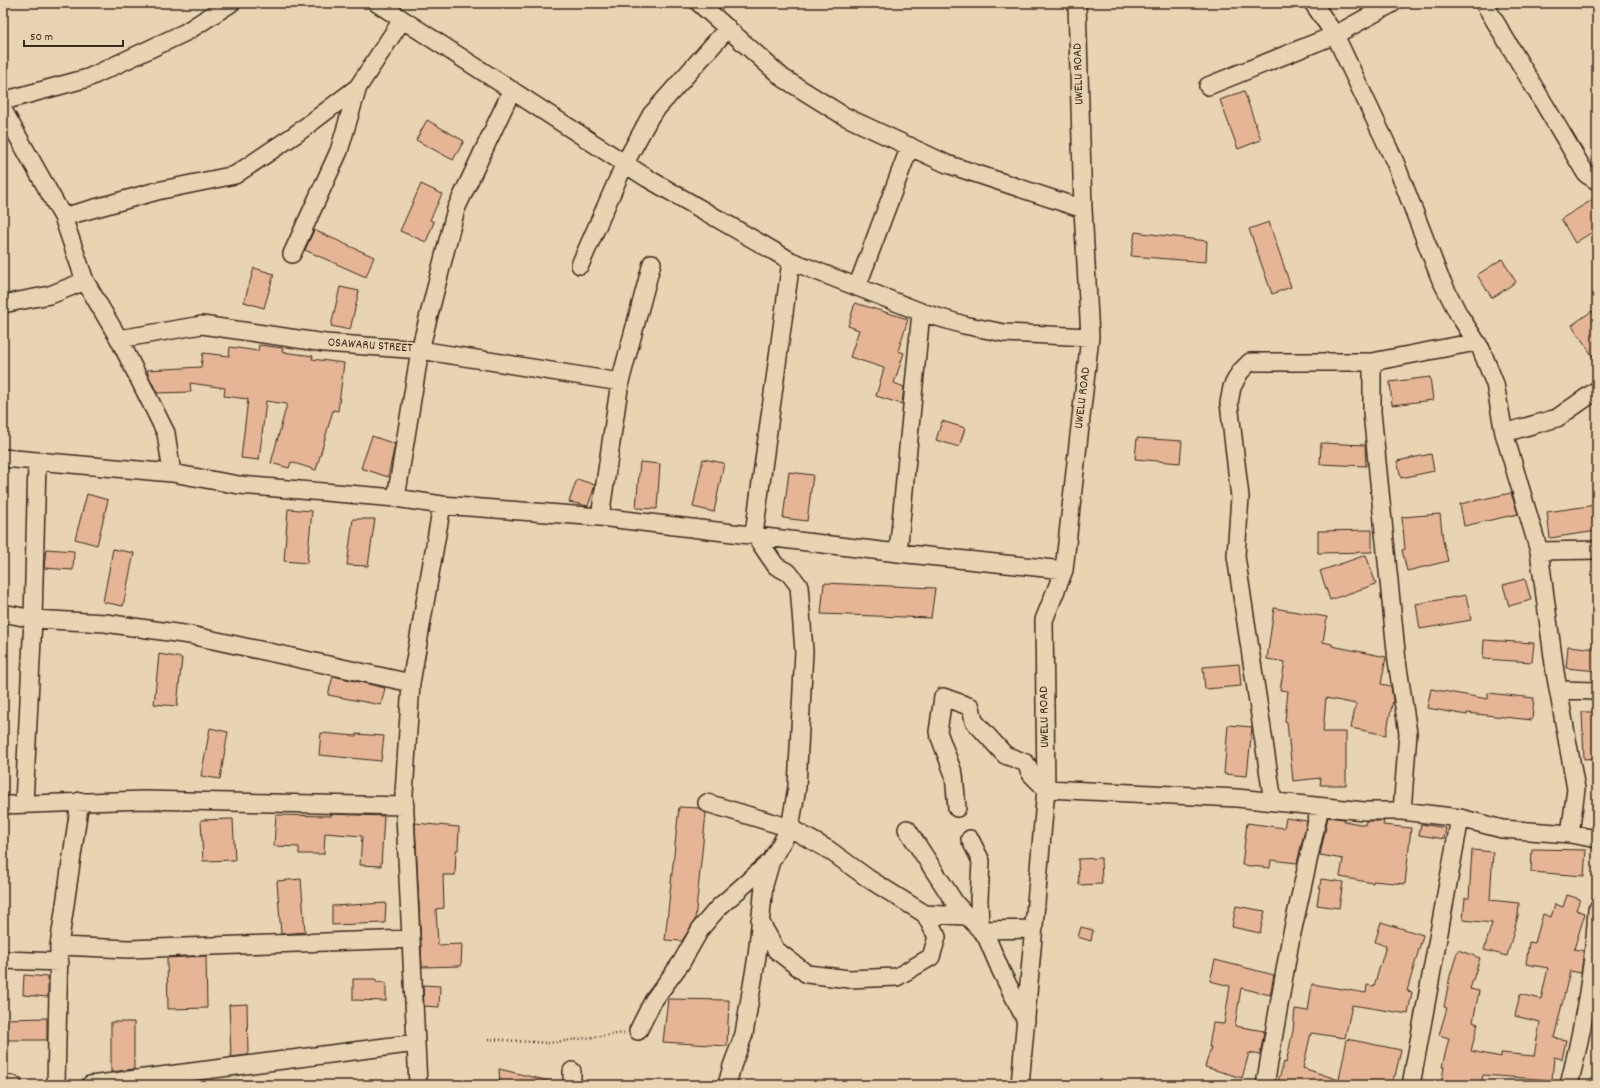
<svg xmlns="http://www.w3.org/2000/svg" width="1600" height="1088" viewBox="0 0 1600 1088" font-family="Dekko,sans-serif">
  <rect width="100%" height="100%" fill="#e8d3b2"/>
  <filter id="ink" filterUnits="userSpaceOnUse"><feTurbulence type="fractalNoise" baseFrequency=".025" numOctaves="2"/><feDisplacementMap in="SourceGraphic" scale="8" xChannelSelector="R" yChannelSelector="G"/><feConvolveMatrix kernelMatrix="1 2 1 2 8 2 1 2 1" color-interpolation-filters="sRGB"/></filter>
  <g filter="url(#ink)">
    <path fill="#e5b595" stroke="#3b2a1e" d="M1244,91L1261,140L1238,149L1220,100Z
      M427,120L464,141L453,160L416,140Z
      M421,184L442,194L430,220L434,222L426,242L400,231Z
      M1597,197V229L1575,243L1561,219Z
      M1269,222L1291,287L1272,294L1249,229Z
      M314,230L374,257L366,277L305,250Z
      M1135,232L1207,241L1206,262L1131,256Z
      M1502,259L1516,282L1492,298L1477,275Z
      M254,268L274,274L264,308L244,302Z
      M340,287L359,291L350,330L331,326Z
      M855,303L908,319L898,351L904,353L894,383L904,387L902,404L876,396L884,368L850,357L859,330L848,326Z
      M1592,311L1597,319V363L1572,325Z
      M259,345L283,348L282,352L313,356L312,359L344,363L338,411L333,410L316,470L291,462L289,468L271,463L287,404L266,401L259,460L241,458L248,399L224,396L225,388L190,383L191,392L157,393L148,374L147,370L201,367L203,353L229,356L230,347L258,351Z
      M1430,377L1433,400L1392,405L1390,382Z
      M942,421L965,428L959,447L936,440Z
      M372,436L395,444L388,477L361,468Z
      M1137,438L1182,441L1180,463L1135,459Z
      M1321,443L1365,445L1366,466L1320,464Z
      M1431,454L1434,471L1401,478L1397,461Z
      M703,459L724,463L714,512L693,507Z
      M640,462L660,464L657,509L636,508Z
      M789,472L813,475L807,521L783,518Z
      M577,479L595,485L588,506L569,502Z
      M1511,493L1518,514L1464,526L1460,504Z
      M87,494L108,500L97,545L75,539Z
      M1596,505L1597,531L1550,538L1547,512Z
      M288,509L312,511L307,563L284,561Z
      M1440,514L1443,541L1448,561L1407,571L1402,550L1405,549L1402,517Z
      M353,519H375L368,566L347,565Z
      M1372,530V552L1318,553V531Z
      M46,549L74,551L73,570L44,568Z
      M113,549L134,553L123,606L103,602Z
      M1366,555L1376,584L1330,600L1320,571Z
      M1525,579L1531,600L1509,606L1503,585Z
      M824,583L935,588L931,618L821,614Z
      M1466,595L1471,620L1420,629L1416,604Z
      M1274,608L1327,617L1323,642L1332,644V646L1386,657L1381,684L1391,686L1393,700L1386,735L1351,728L1356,704L1326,698L1323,732H1346V785H1320L1321,778L1293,781L1287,722L1285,721L1288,691L1280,690L1285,662L1267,659Z
      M1484,640L1534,643L1532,662L1483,659Z
      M1568,646L1597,649V671L1566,668Z
      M159,654L182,658L177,706L154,704Z
      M1239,664L1241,686L1205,689L1203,667Z
      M333,676L385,688L381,705L328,695Z
      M1431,689L1488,699V693L1534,698L1532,720L1467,713V715L1427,708Z
      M1582,712H1597V758L1584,759Z
      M1228,725L1252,727L1247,776L1224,774Z
      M210,728L228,732L220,779L201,776Z
      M321,733L356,736V734L384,736L381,761L319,755Z
      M679,807L699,808L706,813L695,920L682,941L665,940Z
      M331,814L384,816L381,866L360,865L362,836L325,833L324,854H299V847L274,846L276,815L331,816Z
      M1328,817L1344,819V821L1365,825L1366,821H1384L1383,825L1411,828L1405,884L1373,881V883L1340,877L1343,859L1320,855Z
      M1286,818L1307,821L1297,863L1271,860L1270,868L1242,865L1247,823L1284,828Z
      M233,819L235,860L203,861L201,820Z
      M415,823L459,827L458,850H456L455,875H443L444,908L436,909L438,945L462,944L461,966L422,967Z
      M1421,824L1446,828L1444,839L1419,835Z
      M1532,849L1586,850L1584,876L1531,872Z
      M1472,850L1493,852L1490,900L1519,903L1518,916L1507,956L1484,950L1492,923L1463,920L1465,898H1469Z
      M1101,858L1102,884L1079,885L1078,859Z
      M301,879L305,932L281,934L277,881Z
      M1321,879L1343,882L1339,908L1317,905Z
      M1567,895L1580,899L1576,910L1585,913L1574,949L1584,951L1581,973L1570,971L1563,1000L1554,1038L1566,1040L1562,1059L1554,1057L1552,1080L1483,1075L1481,1085H1441L1444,1067H1442L1449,1038L1439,1035L1447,1008L1444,1007L1450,976L1458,950L1480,958L1470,989L1479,991L1473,1022L1478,1024L1471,1051L1501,1057V1053L1534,1056L1540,1022L1515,1016L1520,994L1541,999L1548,968L1526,964L1529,942L1535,943L1543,914L1551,917L1555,904L1563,907Z
      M386,903L385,923L332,925V906Z
      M1236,906L1265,911L1260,933L1232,927Z
      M1381,922L1423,935L1407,991L1412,992L1408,1014L1352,1005L1345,1038L1311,1033L1303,1068L1339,1080L1347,1039L1401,1050L1395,1076H1394L1391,1085L1348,1083L1347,1085H1277L1284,1062L1286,1063L1293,1031L1295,1009L1308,1011L1312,984L1366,993L1367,985L1374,986L1386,946L1375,942Z
      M1081,927L1093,930L1091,941L1078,937Z
      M206,956L207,1008L168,1009L167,958Z
      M1215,960L1274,975L1270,995L1241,988L1235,1026L1264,1031L1260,1055L1249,1053L1242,1078L1205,1067L1211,1047H1209L1213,1023L1224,1024L1230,986L1210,981Z
      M24,975L48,977V997L23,995Z
      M353,979H376V982L386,983V1001L353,1000Z
      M423,985L440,986L439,1007L424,1006Z
      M668,999L729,1000L727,1046L663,1042Z
      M247,1004L248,1055L231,1057L229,1005Z
      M47,1018V1040H3V1019Z
      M111,1022H134V1069L111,1072Z
      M499,1069L549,1081V1085H500Z"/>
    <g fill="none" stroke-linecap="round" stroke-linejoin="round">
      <g stroke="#3b2a1e" stroke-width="20">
        <path id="minor" d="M377,3L647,178L791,261L921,312L964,325L1004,333L1090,337
          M699,3L783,78L844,116L947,164L1083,209
          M1313,3L1335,35L1395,162L1440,278L1459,315L1481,349L1495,384L1504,433L1539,551L1555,672L1576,789L1570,834
          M1484,3L1586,174L1597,181
          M1208,86L1335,35L1393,3
          M3,101L88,78L186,32L231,3
          M3,110L63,217L85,281L119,339L166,433L172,473
          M63,217L157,191L235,175L296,134L358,87L402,20
          M292,254L339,151L358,87
          M580,265L625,163L651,115L728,28
          M857,287L910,146
          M3,304L50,295L85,281
          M119,339L202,325L325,343L420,350L620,382
          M1372,362V412L1397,661L1408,733L1402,811
          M1504,433L1557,418L1597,390
          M3,458L172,473L239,485L396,498L442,505L600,517L898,553L1064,570
          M396,498L420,350L456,209L512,90
          M600,517L620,382L652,263
          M1539,551L1597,550
          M898,553L921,312
          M3,613L33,619L105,623L190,635L411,683
          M1558,690L1597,691
          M1273,802L1236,556L1240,497L1229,403L1232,387L1240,372L1250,362H1372L1476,342
          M707,803L790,828L829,850L869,879L925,914
          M24,804L33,619L37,462
          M3,805L144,800L405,806
          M957,808L954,775L938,732L943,697L971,707L974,721L1005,755L1026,763L1031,774L1046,789L1237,798L1364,811H1402L1460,818L1502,829L1570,834L1597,839
          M907,829L955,903L986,936L1001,971L1026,1021
          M970,839L981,861L979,899L980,930L1034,929
          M760,921L776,950L807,974L849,979L897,977L931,957L937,937L925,914L967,916
          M59,946L129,949L410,939
          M3,960L60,962
          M638,1031L653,1001L681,963L701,928L718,908L771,861
          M3,1084L13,1085
          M56,1085L59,946L80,801
          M90,1085L416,1043
          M418,1085L404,794L411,683L442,505
          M572,1085V1071
          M727,1085L732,1066L744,1034L757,956L764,885L771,861L790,828L797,787L804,651L799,586L789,573L776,566L754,534L791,261
          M1020,1085L1046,789L1044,620L1064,570L1090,337L1083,209L1077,3
          M1265,1085L1290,942L1320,807
          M1411,1085L1460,818
          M1569,1085C1583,1028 1594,968 1597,910"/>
      </g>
      <path stroke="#3b2a1e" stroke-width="2.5" stroke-dasharray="1 3" stroke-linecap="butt" d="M488,1039L548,1043L625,1033"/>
      <use href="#minor" stroke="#e8d3b2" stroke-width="17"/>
    </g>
  </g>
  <g text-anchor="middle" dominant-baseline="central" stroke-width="3" stroke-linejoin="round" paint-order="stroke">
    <g font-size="13" fill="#3b2a1e" stroke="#e8d3b2">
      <text transform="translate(1079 74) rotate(-92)">UWELU ROAD</text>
      <text transform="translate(370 346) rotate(4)">OSAWARU STREET</text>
      <text transform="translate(1083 398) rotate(-83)">UWELU ROAD</text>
      <text transform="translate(1045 717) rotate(-91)">UWELU ROAD</text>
    </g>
  </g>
  <rect width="1600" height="1088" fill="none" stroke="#e8d3b2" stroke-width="16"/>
  <rect x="8" y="8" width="1584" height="1072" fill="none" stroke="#3b2a1e" stroke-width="1.5" filter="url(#ink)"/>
  <path d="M24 40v6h99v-6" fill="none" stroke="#3b2a1e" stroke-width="2"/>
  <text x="30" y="40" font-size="12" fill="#3b2a1e" stroke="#e8d3b2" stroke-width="3" paint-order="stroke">50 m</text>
</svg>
